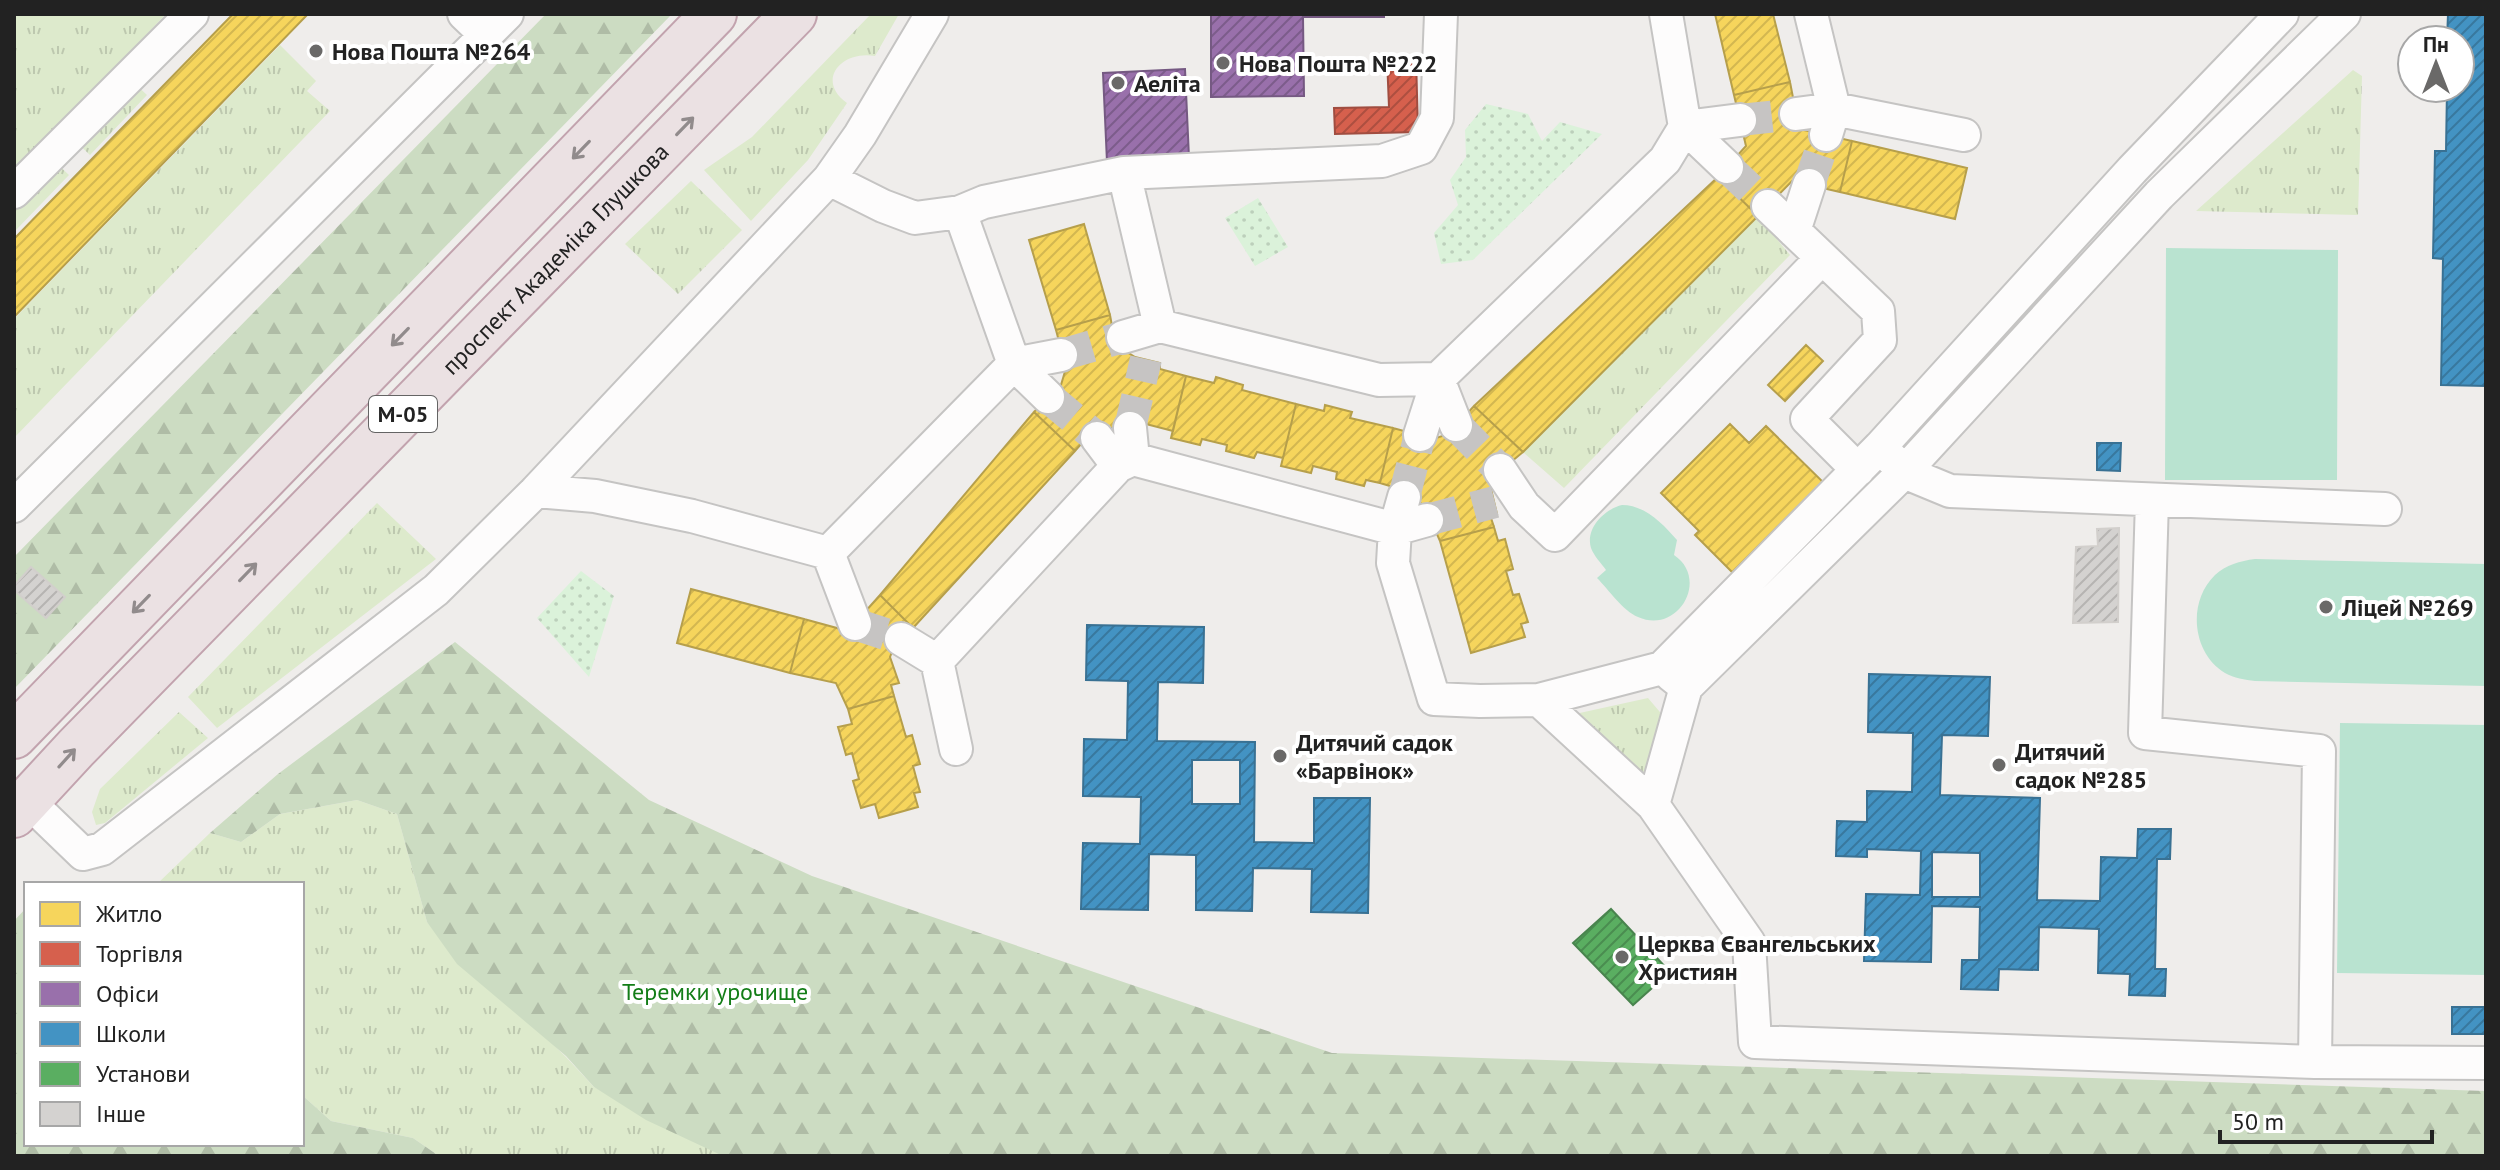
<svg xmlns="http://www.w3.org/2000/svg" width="2500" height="1170" viewBox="0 0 2500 1170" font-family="'PT Sans',sans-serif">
  <defs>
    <pattern id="grass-tufts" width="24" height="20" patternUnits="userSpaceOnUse" patternTransform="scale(2)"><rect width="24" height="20" fill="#ddeacc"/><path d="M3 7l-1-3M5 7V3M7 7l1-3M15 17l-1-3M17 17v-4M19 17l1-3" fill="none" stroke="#bdc8af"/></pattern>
    <pattern id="forest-firs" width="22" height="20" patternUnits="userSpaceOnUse" patternTransform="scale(2)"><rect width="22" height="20" fill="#ccdcc2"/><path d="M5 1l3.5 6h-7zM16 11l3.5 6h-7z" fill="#afbca6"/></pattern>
    <pattern id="park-dots" width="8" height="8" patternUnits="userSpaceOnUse" patternTransform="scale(2)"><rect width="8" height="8" fill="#dbf2da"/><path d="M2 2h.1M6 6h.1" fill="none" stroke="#bccfbb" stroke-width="1.8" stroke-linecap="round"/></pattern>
    <pattern id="homes-hatch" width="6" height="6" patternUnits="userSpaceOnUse" patternTransform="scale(2)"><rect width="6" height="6" fill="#f6d55c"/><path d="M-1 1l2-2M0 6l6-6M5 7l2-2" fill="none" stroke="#d3b750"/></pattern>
    <pattern id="shops-hatch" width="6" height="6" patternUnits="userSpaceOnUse" patternTransform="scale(2)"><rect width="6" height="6" fill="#d6604d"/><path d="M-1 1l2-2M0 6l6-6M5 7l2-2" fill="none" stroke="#ad4f40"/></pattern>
    <pattern id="offices-hatch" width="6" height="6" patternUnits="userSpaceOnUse" patternTransform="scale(2)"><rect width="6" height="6" fill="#9970ab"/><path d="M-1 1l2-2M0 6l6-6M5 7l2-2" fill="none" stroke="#7c5c8b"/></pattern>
    <pattern id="schools-hatch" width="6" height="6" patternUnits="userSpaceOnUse" patternTransform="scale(2)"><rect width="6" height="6" fill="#4393c3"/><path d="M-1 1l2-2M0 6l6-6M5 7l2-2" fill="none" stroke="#38789e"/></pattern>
    <pattern id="public-hatch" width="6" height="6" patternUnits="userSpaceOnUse" patternTransform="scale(2)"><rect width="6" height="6" fill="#5aae61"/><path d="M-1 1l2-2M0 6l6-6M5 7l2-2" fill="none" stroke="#4a8d50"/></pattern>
    <pattern id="building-hatch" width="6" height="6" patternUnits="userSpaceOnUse" patternTransform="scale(2)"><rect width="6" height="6" fill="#d4d2d0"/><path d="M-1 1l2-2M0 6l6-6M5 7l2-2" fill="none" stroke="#b6b4b2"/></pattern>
  </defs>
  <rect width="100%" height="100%" fill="#efedeb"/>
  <path fill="url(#grass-tufts)" d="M14,14H166L14,174Z
    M871,14H899L875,56C842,50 815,80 847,103L808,160L751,221L704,170L752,137Z
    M280,45L316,81L307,91L330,111L14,438V319Z
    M2353,70L2362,76L2358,215L2196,211Z
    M131,80L147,95L90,155L74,140Z
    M53,160L69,175L16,230L14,200Z
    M691,181L742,230L678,294L625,244Z
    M1758,216L1790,255L1564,488L1523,452Z
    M377,503L436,559L217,728L188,697Z
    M1648,698L1665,718L1647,790L1566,716Z
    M179,712L208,738L105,823L96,825L92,812L100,789Z
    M357,800L397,814L427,922L566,1057L594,1087L723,1156H439L413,1138L331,1121L302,1095V884H157L210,833L241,842L280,814Z"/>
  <path fill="url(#forest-firs)" d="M546,14H672L14,689V557Z
    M455,642L649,800L812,876L1332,1053L2486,1091V1156H723L646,1120L594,1087L566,1056L457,964L427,922L397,814L357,800L280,814L241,842L210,833L278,774Z
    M26,908V1144H302V1095L331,1121L413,1138L439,1156H14V921Z"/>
  <path fill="url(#park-dots)" d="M1486,104L1528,114L1542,141L1560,122L1602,134L1473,260L1441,264L1434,233L1458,205L1450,180L1466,157L1465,130Z
    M1258,198L1288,247L1255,266L1225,218Z
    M581,571L614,596L589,677L537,618Z"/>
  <path fill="#b9e3d0" d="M2166,248L2338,250L2337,480H2165Z
    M1622,505C1645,505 1663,524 1677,540L1674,555C1710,579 1678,635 1638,617C1623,611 1609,590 1597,578L1606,570C1601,563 1594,556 1591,548C1585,528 1605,509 1622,505Z
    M2255,559L2486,564V686L2255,681C2245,680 2234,678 2225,673C2192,653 2187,602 2215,575C2226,565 2240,561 2255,559Z
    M2340,723L2486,725V975L2337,973Z"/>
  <path fill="url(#homes-hatch)" stroke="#b69f4b" stroke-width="2" d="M233,14H308L14,317V239Z
    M1715,14H1773L1790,82L1734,95Z
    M1790,82L1799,129L1852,141L1840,192L1792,181L1758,216L1718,177L1746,146L1734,95Z
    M1852,141L1967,168L1955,219L1840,192Z
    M1718,177L1758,216L1523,452L1474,406Z
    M1084,224L1110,315L1056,330L1029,240Z
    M1110,315L1112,326L1127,352L1135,357L1160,363V369L1186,376L1173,431L1146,424L1144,433L1118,426L1107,429L1088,449L1081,444L1075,451L1034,412L1061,385L1066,368L1056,330Z
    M1806,345L1823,361L1785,401L1768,385Z
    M1186,376L1214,383L1216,377L1243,385L1242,390L1296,404L1283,458L1257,452L1254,458L1226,451L1227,445L1202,439L1200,445L1171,438Z
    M1296,404L1324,411L1325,405L1352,412L1350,418L1393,428L1380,483L1366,480L1364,486L1336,479L1337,472L1313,466L1311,473L1281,466Z
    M1474,406L1523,452L1493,477L1491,489L1497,514L1490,515L1494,527L1440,541L1425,507L1416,499L1389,493L1390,486L1380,483L1393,428L1433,439L1449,434Z
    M1034,412L1075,451L913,628L880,595Z
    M1730,424L1749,443L1766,426L1829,488L1739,579L1695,535L1699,531L1661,493Z
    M1494,527L1498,541L1505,539L1513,569L1506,571L1513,595L1519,594L1528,622L1521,624L1525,637L1471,653L1440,541Z
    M691,589L804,619L790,673L677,643Z
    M880,595L913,628L894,647L890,657L899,683L891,685L894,696L848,709L836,683L790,673L804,619L848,631Z
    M894,696L906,737L912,735L920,764L913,766L920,792L914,793L918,807L879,818L875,804L861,808L853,781L859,779L852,753L846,755L838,727L852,724L848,709Z"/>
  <path fill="url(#shops-hatch)" stroke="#a04d40" stroke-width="2" d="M1416,57L1418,132L1335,134L1334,108L1389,107L1387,58Z"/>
  <path fill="url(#offices-hatch)" stroke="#755982" stroke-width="2" d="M1211,14H1384V17H1303L1304,96L1211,97Z
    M1185,69L1189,158L1107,162L1103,73Z"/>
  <path fill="url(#schools-hatch)" stroke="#397193" stroke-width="2" fill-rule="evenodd" d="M2448,14H2486V386L2441,385L2443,259L2433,258L2435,151H2446L2447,88H2460V40H2447Z
    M2097,443H2121L2120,471L2097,470Z
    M1087,625L1204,627L1203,683L1158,682L1157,741L1255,742L1254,842L1314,843V798H1370L1368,913L1311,912L1312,869L1253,868L1252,911L1196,910V855L1149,854L1148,910L1081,909L1083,843L1140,844L1141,797L1083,796L1084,739L1127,740L1128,681L1086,680ZM1192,760H1240V804H1192Z
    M1869,674L1990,677L1988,736L1942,735L1940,795L2040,798L2037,900L2100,901L2101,857L2137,858L2138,829H2171L2170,859H2157L2155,969H2166L2165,996L2129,995L2130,974L2098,973L2099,929L2039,927L2038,970L1999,969L1998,990L1961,989L1962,960H1979L1980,907L1932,906L1931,962L1864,961L1866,894L1920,895L1921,851L1867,849V857L1836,856L1837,821L1867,822V791L1912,792L1913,733L1868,732ZM1932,852L1980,853V897H1932Z
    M2452,1007H2486V1034H2452Z"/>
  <path fill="url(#public-hatch)" stroke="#49844e" stroke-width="2" d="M1611,909L1670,972L1633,1005L1573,943Z"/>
  <path fill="url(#building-hatch)" stroke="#d2cfcc" stroke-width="2" d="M2119,528L2118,622L2073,623L2076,547L2098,546L2097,529Z
    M31,567L65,597L46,618L14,590V586Z"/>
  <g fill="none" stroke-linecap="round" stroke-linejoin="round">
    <path stroke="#c6c4c3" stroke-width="32" stroke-dasharray="32 16" stroke-linecap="butt" d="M1740,120L1796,114
      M1727,167L1768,206
      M1809,185L1826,135
      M1061,355L1123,337
      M1048,397L1097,438
      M1456,425L1500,470
      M1130,428L1146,359
      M1404,497L1420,435
      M1427,520L1495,502
      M855,624L901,639"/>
    <g stroke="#c5c4c3" stroke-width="36">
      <path id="minor" d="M464,14L486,35
        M1811,14L1834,109L1964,135
        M1796,114L1834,109L1826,135
        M1685,127L1727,167
        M1685,127L1740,120
        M1124,173L1160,326L1379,380L1438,379L1456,425
        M829,179L883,206L915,218L960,212L984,202L1124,173L1382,161L1421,148L1437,118L1441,14
        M14,192L192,14
        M1768,206L1878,311L1880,340L1807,419L1858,470
        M1794,231L1809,185
        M1123,337L1160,326
        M1014,364L1061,355
        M1014,364L1048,397
        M1420,435L1438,379L1665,160L1685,127L1666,14
        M1097,438L1118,466
        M1891,458L1904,472L1950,491L2385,509
        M1133,459L1395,529L1427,520
        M1500,470L1524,506L1555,535L1822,258
        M536,491L595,496L692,516L828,553L1014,364L960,212
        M1404,497L1395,529L1393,563L1434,699L1480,701L1539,700L1662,668L1880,447L2132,170L2282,14
        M2152,500L2145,733L2319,751L2315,1062
        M14,506L507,14
        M828,553L855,624
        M901,639L937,661
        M1686,687L1904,472L2159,195L2344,14
        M1539,700L1653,805L1749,943L1755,1042L2315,1062L2486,1063
        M956,749L937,661L1118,466L1133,459L1130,428
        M28,801L83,854L102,849L436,590L536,491L829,179L860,135L932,14
        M1653,805L1686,687L1671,675"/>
    </g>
    <g stroke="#c2a3ae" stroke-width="48">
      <g id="highway">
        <path d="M14,736L714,14"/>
        <path id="s1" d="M14,815L76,748L794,14"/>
      </g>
    </g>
    <use href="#minor" stroke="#fdfcfc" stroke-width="32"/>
    <use href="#highway" stroke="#ebe1e3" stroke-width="44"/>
  </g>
  <defs><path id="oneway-shaft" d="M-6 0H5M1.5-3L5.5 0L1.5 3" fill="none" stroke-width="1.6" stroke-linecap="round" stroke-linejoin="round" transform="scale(2)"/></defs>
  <g stroke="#918b8c">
    <use href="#oneway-shaft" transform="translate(685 126) rotate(-46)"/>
    <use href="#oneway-shaft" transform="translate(581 150) rotate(134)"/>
    <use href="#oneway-shaft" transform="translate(400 337) rotate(134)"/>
    <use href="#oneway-shaft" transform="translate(248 572) rotate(-46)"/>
    <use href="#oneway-shaft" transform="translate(141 604) rotate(134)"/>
    <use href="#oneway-shaft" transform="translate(67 758) rotate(-48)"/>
  </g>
  <g fill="#6a6968" stroke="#fff" stroke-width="3">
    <circle cx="316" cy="51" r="8"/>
    <circle cx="1223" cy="63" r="8"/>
    <circle cx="1118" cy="83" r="8"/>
    <circle cx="2326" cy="607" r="8"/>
    <circle cx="1280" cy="756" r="8"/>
    <circle cx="1999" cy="765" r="8"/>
    <circle cx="1622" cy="957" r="8"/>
  </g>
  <g text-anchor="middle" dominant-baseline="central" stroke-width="8" stroke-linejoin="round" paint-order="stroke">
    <rect fill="#fff" stroke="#646464" stroke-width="2" x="369" y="396" width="68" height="36" rx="6"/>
    <g font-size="22" font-weight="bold" fill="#222">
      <text x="403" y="414">М-05</text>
    </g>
    <g font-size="24" font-weight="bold" fill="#222" stroke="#fff" text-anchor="start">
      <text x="332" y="51">Нова Пошта №264</text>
      <text x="1239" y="63">Нова Пошта №222</text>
      <text x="1134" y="83">Аеліта</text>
      <text x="2342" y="607">Ліцей №269</text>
      <text x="1296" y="742">Дитячий садок<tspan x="1296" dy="28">«Барвінок»</tspan></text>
      <text x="2015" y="751">Дитячий<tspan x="2015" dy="28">садок №285</tspan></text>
      <text x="1638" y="943">Церква Євангельських<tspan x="1638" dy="28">Християн</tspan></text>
    </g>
    <g font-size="24" fill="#222" stroke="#fff">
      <text stroke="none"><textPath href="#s1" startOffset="776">проспект Академіка Глушкова</textPath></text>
    </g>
    <g font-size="24" fill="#137d17" stroke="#fff">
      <text x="715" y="991">Теремки урочище</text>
    </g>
  </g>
  <rect width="2500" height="1170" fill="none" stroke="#222222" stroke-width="32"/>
  <rect x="24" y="882" width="280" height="264" fill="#ffffff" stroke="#a7a7a7" stroke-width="2"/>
  <rect x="40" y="902" width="40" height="24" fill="#f6d55c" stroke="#a7a7a7" stroke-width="2"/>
  <text x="96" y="922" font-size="24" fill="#222222">Житло</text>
  <rect x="40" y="942" width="40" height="24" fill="#d6604d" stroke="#a7a7a7" stroke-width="2"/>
  <text x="96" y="962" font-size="24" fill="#222222">Торгівля</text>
  <rect x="40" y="982" width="40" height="24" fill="#9970ab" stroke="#a7a7a7" stroke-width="2"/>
  <text x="96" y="1002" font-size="24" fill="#222222">Офіси</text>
  <rect x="40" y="1022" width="40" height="24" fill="#4393c3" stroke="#a7a7a7" stroke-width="2"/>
  <text x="96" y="1042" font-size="24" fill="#222222">Школи</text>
  <rect x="40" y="1062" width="40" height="24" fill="#5aae61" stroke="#a7a7a7" stroke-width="2"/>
  <text x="96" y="1082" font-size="24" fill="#222222">Установи</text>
  <rect x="40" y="1102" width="40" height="24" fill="#d4d2d0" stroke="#a7a7a7" stroke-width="2"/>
  <text x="96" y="1122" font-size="24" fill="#222222">Інше</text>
  <g transform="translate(2436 64)"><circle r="38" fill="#ffffff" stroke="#a7a7a7" stroke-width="2"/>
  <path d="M0-6L14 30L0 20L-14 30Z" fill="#6a6968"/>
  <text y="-12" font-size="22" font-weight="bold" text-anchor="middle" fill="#222222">Пн</text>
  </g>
  <path d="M2220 1130v12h212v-12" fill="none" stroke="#222222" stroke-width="4"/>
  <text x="2232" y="1130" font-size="24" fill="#222222" stroke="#ffffff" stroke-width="6" paint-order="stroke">50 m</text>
</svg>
